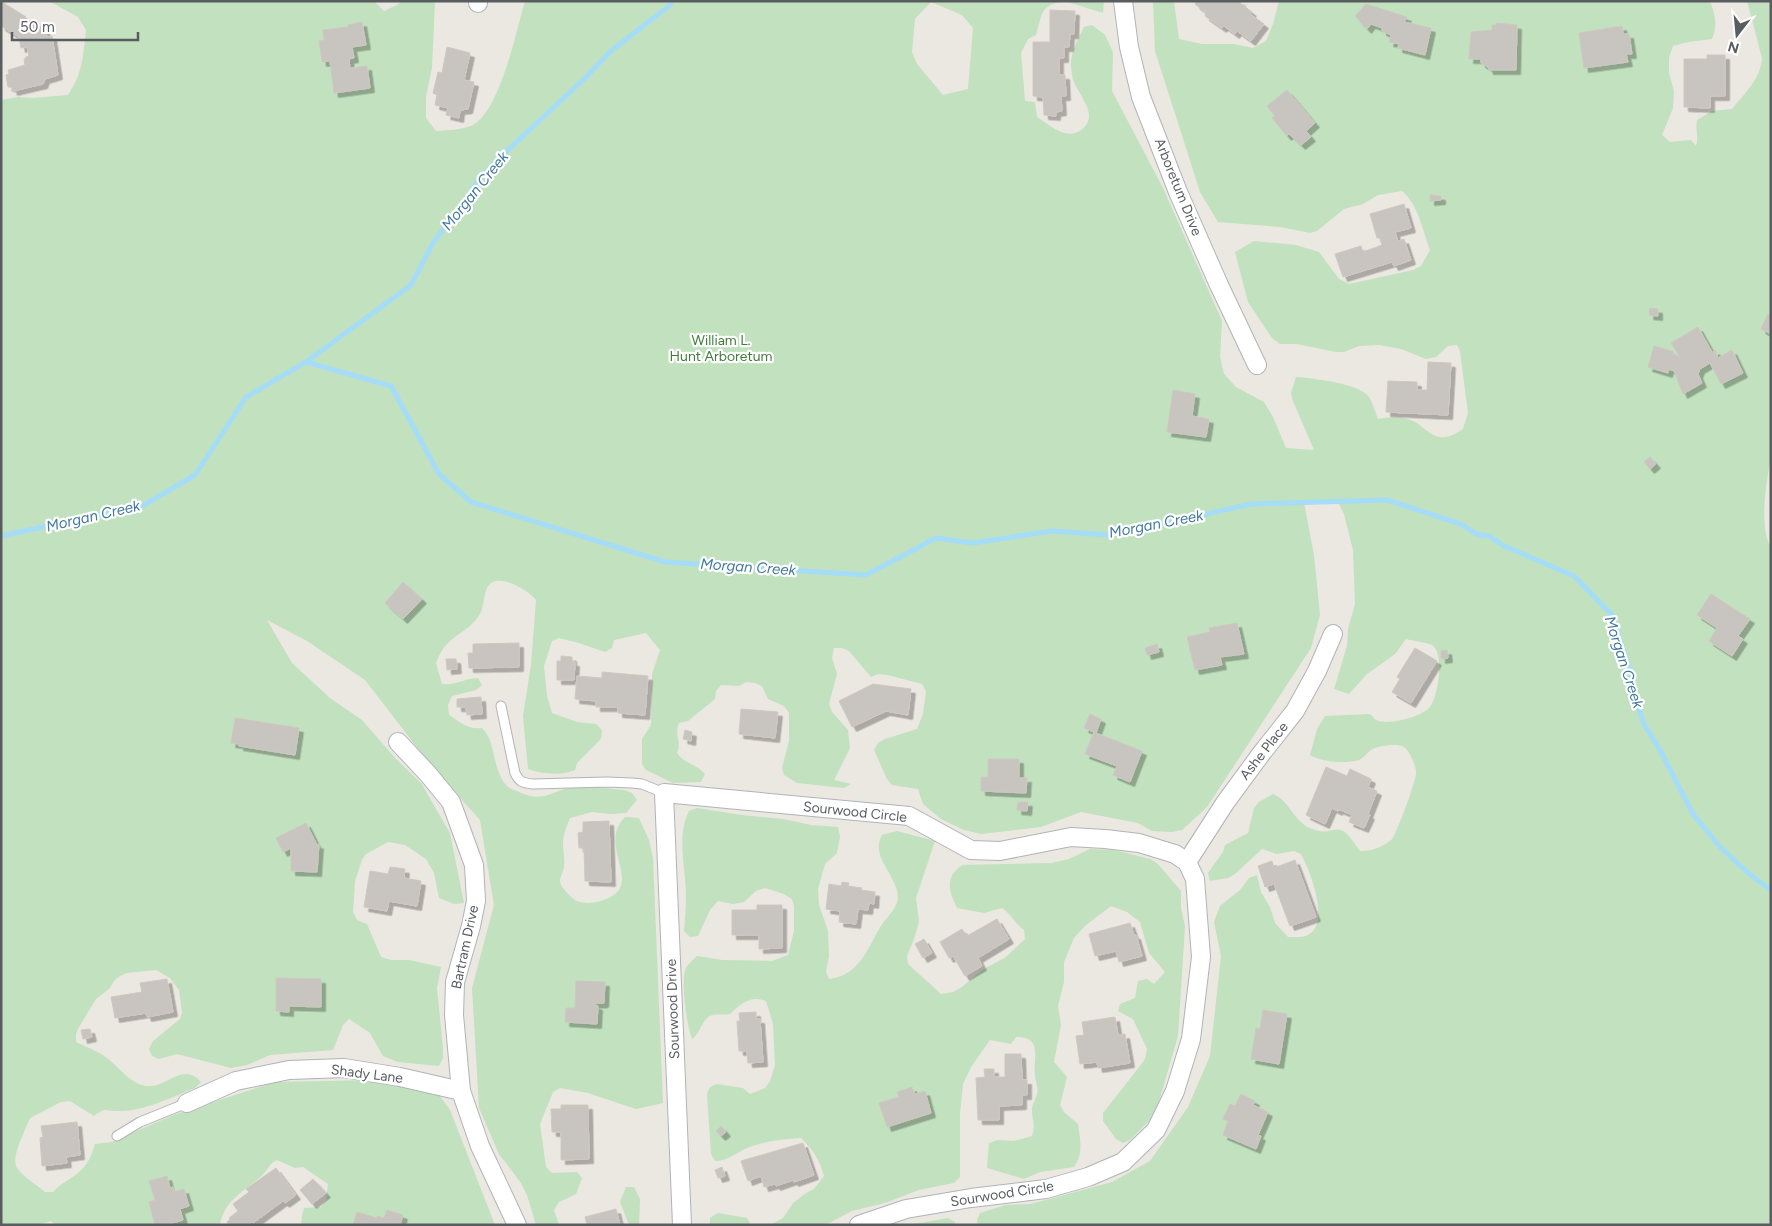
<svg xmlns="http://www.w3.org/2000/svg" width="1772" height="1226" viewBox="0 0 1772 1226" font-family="Figtree,sans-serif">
  <defs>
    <filter id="shadow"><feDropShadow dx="4.5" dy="4.5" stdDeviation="0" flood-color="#0004"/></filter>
  </defs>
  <rect width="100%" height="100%" fill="#ebe7e1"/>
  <path fill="#c2e1bf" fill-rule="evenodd" d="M49,1H374L384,11L397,5L402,1H435L432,68L426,97V118L436,131C448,130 460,130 471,126C500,113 516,31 525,1H1064C1039,6 1043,13 1036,35L1028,39L1021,53L1025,101L1035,102L1037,117C1050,125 1066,141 1081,130C1100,116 1080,97 1074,82C1072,78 1072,72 1071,67C1070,53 1078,39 1084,27L1092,25L1105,35L1113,52L1112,91L1163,188L1222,321L1220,357L1224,374L1236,387L1264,402L1273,417L1286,448L1314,450L1293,401L1291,393L1296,377C1311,378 1362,384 1369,397C1373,403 1375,412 1378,419C1389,417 1402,416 1413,421C1424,426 1431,439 1445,437C1451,437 1458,432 1463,429L1468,413L1460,351L1457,345L1448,346L1436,357L1426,359L1401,349L1379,345L1359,346L1344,352H1336L1297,344H1280L1272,338L1248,302L1235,252L1254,241L1296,245L1319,252L1339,279L1349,284L1413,270L1421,266L1430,250C1423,231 1418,204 1402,191L1378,195L1363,204L1344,209L1317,231L1310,233L1280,227L1218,222L1200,192L1155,51L1153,1H1174L1179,39L1202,44H1234L1253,48L1266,41L1273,24L1279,1H1710C1715,15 1718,25 1712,39L1688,42L1673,46L1669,58V73L1674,91L1673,108L1662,135L1670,142L1691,140L1696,146C1699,136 1695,130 1697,120L1712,111L1732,109C1744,94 1761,79 1762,58L1747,1H1771V456C1767,479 1758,527 1771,547V1225H978L977,1220L980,1213L1006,1205L1031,1204L1112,1182L1150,1161L1188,1107L1210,1056L1221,956L1214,922L1220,906L1240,890L1249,878L1257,875L1261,892L1270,907L1275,923L1288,937C1295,937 1303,938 1308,935C1331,924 1310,870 1301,854L1294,851L1277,854L1262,849L1235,874L1228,878L1210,881L1208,873L1223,852L1225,845L1248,833L1254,808L1259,802L1273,794C1290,802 1291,816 1306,826C1310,829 1323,833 1328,831C1334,830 1337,828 1343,831C1349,834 1356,846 1360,851C1370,852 1385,846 1392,839C1397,833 1415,783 1416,774C1417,768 1410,751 1404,747C1397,743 1377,746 1371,750C1367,753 1363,758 1359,760C1344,764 1322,762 1310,755L1317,729L1325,716L1370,714C1372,716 1373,718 1376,720C1387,726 1422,717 1430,707C1438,697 1445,653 1432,645C1425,642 1413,641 1406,639L1395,654L1367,674L1349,694L1334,689L1347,646L1348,629L1355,604L1353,550L1344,514L1337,500L1304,502L1314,555L1320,615L1311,648L1207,807L1182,830L1172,832L1152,831L1138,823L1081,812L1041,827L981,834L964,830L941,819L923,804L918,789L892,785L887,779L874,750L878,743L885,739L917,729L923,714L926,691L922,684L888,675L878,674L871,677L849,651L842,648H834L832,658L837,674L829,704L832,712L848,730L850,748L834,780L851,784L844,788L797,783L784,775L782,768L789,741V713L784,706L768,699L762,686L755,683L746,682L739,686L721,685L716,691L715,699L688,721L679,723C674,735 682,742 677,753C686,765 695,763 705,774L701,782L673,783L646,770L642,764V739L651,725L652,674L660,650L646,633L614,640L612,648L605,652L579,643L559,638L552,641L544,666L547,696L552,713L577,722L596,724L602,730L601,739L577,763L575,770C562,776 542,774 528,769L523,716L531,665L536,600C529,590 495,570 487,588C483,597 484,610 478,617C469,630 452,636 443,649C440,653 438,658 436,663L442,684C456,686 465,678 478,678L482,685L476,690L452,696L448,705L449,715C460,722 468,730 482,728C495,740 492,763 503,781C507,787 512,790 519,792C545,804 551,790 574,787C587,785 611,789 625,790L632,793L637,800L626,813L610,814L592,812L570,818C567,826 563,835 563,843C563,851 565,859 564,866C564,871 560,876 560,881C560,886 565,890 568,894C571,896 573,900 577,901C589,906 610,901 619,890C631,871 601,841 625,817L639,818L649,840L653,858L663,1103L636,1109L588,1093L560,1088L553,1092L540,1124L546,1167L552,1173L577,1172L582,1178L576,1194L559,1202L554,1210L559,1225H536L527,1195L521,1183L499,1154L479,1108L472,988L494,905L480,820L429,763L365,680L307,641L267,620L292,663L330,698L362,720L395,758L421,783L450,833L464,903L454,904L439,898L434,873L426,859L405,845L388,842L366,854L362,860L355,881L353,912L357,920L367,924L381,957L391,960H409L441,967L437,988L443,1049V1058L439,1066L398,1062L383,1056L370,1033L349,1019L343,1025L333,1050L270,1055L247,1065L231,1068L177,1054L159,1059L152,1056L149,1049L153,1041L180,1019L182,1012L179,990L170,978L156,970L127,973L120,976L114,981L110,988L96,999L79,1027L76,1034V1042C86,1047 98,1051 107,1058C120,1068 131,1085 148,1086C167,1088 183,1061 201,1082L195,1088C172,1097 145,1111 119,1111C106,1112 107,1106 94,1116L70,1101L61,1102L30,1118C26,1129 10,1158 17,1168C22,1176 38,1186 45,1192H53C61,1183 70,1180 79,1172C88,1165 92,1154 95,1144L112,1142L173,1115L275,1082L372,1080L440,1096L450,1110L495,1225H301L302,1216L304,1208L321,1207L326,1200L328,1184L303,1167L295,1168L277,1160C271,1163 270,1165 266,1171C250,1190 225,1196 220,1225H55L51,1221L37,1225H1V100L18,97L33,98L68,95C83,73 83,56 86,30L78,17ZM931,2L962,15L973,28L968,89L943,95L917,64L912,52L915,19Z
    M1065,1H1104L1103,13Z
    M697,808L742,815L783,819L811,825L838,827L840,837L837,853L825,864L818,889L819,905L828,931L829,956L826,972L829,979C862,975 868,945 883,923C889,915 898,907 898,896C896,874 870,857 882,835L897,831L935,841L916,898L919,922L914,939L907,956L908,964L941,994L953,992L962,987L982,970L1006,957L1025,939L1024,930C1015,924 1012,915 1002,908L984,913L957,908C949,891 944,878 962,865L1052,863L1069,859L1090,849L1114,850L1150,859L1158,864L1181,891V908L1185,926L1178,1036L1158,1105L1149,1121L1130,1140L1123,1143L1116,1139L1103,1121V1113L1140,1066L1145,1059L1147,1049L1133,1019L1118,1011L1120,1004L1135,998L1138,981L1147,979L1154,984L1165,972L1149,953L1140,922L1127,912L1111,906L1086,925L1074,938L1064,962V982L1058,1006L1061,1025L1054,1062L1067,1077L1060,1105L1064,1112L1078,1124C1080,1140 1084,1153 1074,1167L1040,1172L1024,1179L987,1168L989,1143L998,1140L1014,1141L1032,1136C1036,1123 1032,1121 1032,1109C1032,1104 1036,1099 1037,1094C1039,1088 1035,1081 1035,1075C1033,1057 1043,1037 1016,1037L1011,1044L990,1040L971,1067L963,1084L960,1114V1177L954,1183L919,1190L885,1203L852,1211L825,1225H770L783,1218L793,1203L806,1193L814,1189L824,1176C820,1160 813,1150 801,1138C782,1139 765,1141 747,1148C736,1153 727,1161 715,1161L711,1154L707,1094L710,1087L717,1084L743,1088L750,1094L765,1088L770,1081L775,1065L773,1024L766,1001C750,995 741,1004 730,1014C724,1015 718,1014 713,1015C702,1017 701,1033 692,1039C687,1025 680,982 686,968C688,964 694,959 697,956L722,960L772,961L788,955L794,931V906L792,899L784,894L765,888L756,891L744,902L733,904L718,901L710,910L698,936L690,937L684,931C685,919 686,908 686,896C686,868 676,837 689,811Z
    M626,1187H634L640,1199L639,1225H629L620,1202Z
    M718,1213L747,1218L751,1225H710V1218Z
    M948,1218L955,1222V1225H909Z"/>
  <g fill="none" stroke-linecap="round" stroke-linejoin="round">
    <path stroke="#a5dcf7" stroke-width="5" d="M306,362L411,285L433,243L468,197L475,185L496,161L583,80L611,51L669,6L672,1
      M1,536L144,505L195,475L246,397L306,362L391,386L439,474L471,502L665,562L866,575L936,538L973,543L1052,531L1109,535L1252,504L1387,500L1461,524L1476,534L1489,536L1502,545L1574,576L1612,615L1630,671L1638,707L1644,724L1660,750L1693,814L1720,847L1748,873L1771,890"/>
  </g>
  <path fill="#c8c4bf" stroke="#cfc8c0" filter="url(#shadow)" d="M1197,1H1241L1240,3L1252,12L1250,14L1264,24L1251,41L1237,31L1235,34L1224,26L1222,28L1205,16L1206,13L1195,4Z
    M2,2L26,17L25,19L29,23L37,25V26H44L47,37L52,36L58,75L45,79L43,84L13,91L12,87H8L6,75L9,74L8,70L25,65L24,60L26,57L29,56L27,47L21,48L19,37L1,26Z
    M1366,4L1407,17L1404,22L1431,28L1425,55L1398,48L1399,44L1389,42L1391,35L1382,31V28L1371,24L1367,29L1355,16Z
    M1050,10L1075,11L1074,34H1070L1069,47H1064V58H1059V75H1065L1066,96H1061L1062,111L1056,112V116L1044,115L1043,97L1033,96V42H1050Z
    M362,22L366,45L352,47L354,58L349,59L350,68L367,66L370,88L334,93L330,61L322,62L319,41L324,40L323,30L348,27V25Z
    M1497,23L1517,25L1516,70H1489L1488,67L1481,63V59H1469L1471,32L1492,30V25H1496Z
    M1622,26L1623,34H1629L1632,54H1626L1628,62L1584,68L1579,33Z
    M447,47L470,53L464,80L474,82L468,109L460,110L459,118L446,115L448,108L435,105L437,95L433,93L438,72L442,73Z
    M1707,55H1725V96H1710V108L1684,107V59H1707Z
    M1287,90L1315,123L1306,131L1311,137L1301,145L1289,134L1287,136L1272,118L1275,116L1267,106Z
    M1430,195L1441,196V200L1430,201Z
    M1404,204L1411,228L1395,232L1398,241L1404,239L1411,260L1394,266L1392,262L1343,277L1335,254L1361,246L1363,252L1382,245L1380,238H1377L1370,214Z
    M1650,308L1658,309V316L1649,315Z
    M1768,314L1771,315V334L1761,329Z
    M1698,327L1712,352L1715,350L1718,358L1732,350L1743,373L1721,384L1710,363L1700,369L1698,374L1702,383L1683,394L1674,371L1669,369L1668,373L1648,367L1654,346L1674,352L1673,355L1680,357L1671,343Z
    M1428,362L1451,363L1448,415L1386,412L1388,381L1417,382V390H1427Z
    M1173,390L1195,394L1192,416L1209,419L1206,437L1167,432Z
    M1650,457L1656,464L1650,469L1644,462Z
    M403,582L422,599L403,619L385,603Z
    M1711,594L1750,619L1738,636L1743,639L1732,656L1709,641L1717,628L1697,615Z
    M1237,623L1244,654L1220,657L1222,665L1195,670L1187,637L1210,632L1209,628Z
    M519,643V667L469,668L468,653H473V644Z
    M1157,644L1159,652L1147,655L1145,648Z
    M1415,648L1437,661L1411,703L1392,692L1400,679L1397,677Z
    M1447,650L1448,658L1441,659V651Z
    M561,656L572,657V662H575L574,680H557V661H561Z
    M446,659H456L457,669L447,670Z
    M602,672L648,676L645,715L618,713V707H596V701L575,699L577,676L602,678Z
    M873,684L911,689L908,715L886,711L852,727L839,701Z
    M481,697L482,714L467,715L466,707H457V699Z
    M741,709L778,712L775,738L739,734Z
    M1090,714L1101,719L1096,733L1142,751L1130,782L1113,775L1117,766L1085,754L1094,732L1084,728Z
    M235,718L299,728L295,755L239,746V744L231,743Z
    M685,730L692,732L691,741L683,739Z
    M988,759H1019V778H1027L1026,793L981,791V777H988Z
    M1326,767L1347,776L1350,769L1371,779L1368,787L1377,791L1368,814L1370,815L1364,828L1349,822L1352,815L1338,809V811L1332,808L1325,824L1306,815Z
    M1018,802H1028L1027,811L1017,810Z
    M609,821L611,882L585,881L584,848H579L578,833L583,832V822Z
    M306,823L317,845L319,844L317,872L291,871V848L283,852L276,838Z
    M1295,860L1316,917L1290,926L1274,884L1265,887L1258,866L1272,861L1274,868Z
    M390,867L405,869L404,878L421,881L417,906L389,901L387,911L364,907L370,871L388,874Z
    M842,882L849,883L848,886L862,888L861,890L875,892L874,904L869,903L868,910L858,909L856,924L839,922L840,911L826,909L829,884L841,886Z
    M757,905H782V948L759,949V935H732V910H757Z
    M997,919L1009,939L978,958L982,966L965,976L953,956L949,958L940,942L962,929L967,936Z
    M1130,923L1134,935H1136L1142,956L1119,962L1116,951L1095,956L1089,934Z
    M924,939L932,953L923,958L915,944Z
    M276,978L321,979V1007L289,1006V1012L276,1011Z
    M167,979L173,1012L147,1017L146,1013L115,1018L111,997L142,992L140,983Z
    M576,981L605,982L604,1003L591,1004L598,1006L597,1024L565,1022L566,1008H575Z
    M1263,1010L1287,1014L1279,1064L1251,1059L1256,1028L1260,1029Z
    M756,1012V1019H760L763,1062L748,1063L747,1051H739L737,1021H740L739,1013Z
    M1115,1017L1118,1035L1125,1034L1130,1063L1098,1068L1097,1062L1080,1064L1076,1036L1084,1035L1082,1022Z
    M90,1029L92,1037L83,1039L81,1030Z
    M1005,1054H1021L1022,1080H1027V1095H1022V1105L999,1106V1120H978L976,1078L985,1077L984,1069H994V1077H1005Z
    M912,1087L915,1094L925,1091L931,1113L887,1127L879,1103L899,1097L897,1092Z
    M1241,1094L1255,1101L1253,1105L1268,1112L1258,1135L1261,1136L1256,1149L1223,1135L1228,1121L1223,1119L1230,1104L1235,1106Z
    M561,1105H588L589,1159L561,1160V1132H552L551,1109H561Z
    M77,1122L80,1155L66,1157L67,1163L42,1166L40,1138L43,1137L41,1126Z
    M721,1126L726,1132L721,1136L716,1131Z
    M803,1143L814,1175L794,1182L793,1180L776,1186L775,1184L764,1187L761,1176L748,1181L741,1161Z
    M722,1167L725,1176L718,1178L715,1170Z
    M276,1168L296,1195L285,1203L283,1201L253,1223L252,1222L248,1225H229L227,1222L230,1219L229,1218L238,1211L233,1204L249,1192L246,1189Z
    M167,1176L170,1188L173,1187L174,1192L184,1189L189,1206L180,1209L183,1220L166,1225H155L149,1202L155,1200L149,1181Z
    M313,1179L326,1193L312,1204L300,1190Z
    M616,1209L620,1225H587L585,1217Z
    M387,1210L403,1215L400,1225H353L357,1212L377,1218V1216L384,1218Z"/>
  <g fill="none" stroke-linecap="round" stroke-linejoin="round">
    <g stroke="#b1b4b7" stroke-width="11">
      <path id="lane" d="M501,706L515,773C519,782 523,783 533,784L607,782L632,783L642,784L664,793
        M117,1136L140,1122L187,1103"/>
    </g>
    <g stroke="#b1b4b7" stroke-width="20">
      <path id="street" d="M478,1V3
        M1123,1L1129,47L1141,97L1178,192L1219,285L1257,365
        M398,742L428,774L451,802L474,865L476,901L471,926L455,982L454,1015L461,1091L480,1146L517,1225
        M1187,862L1225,803L1261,754L1295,711L1317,671L1333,634
        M187,1103L236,1081L289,1070L344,1068L400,1077L461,1091
        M682,1225L664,793L909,816L971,850L1000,851L1071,837L1105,839L1139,843L1175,854L1187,862L1195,879L1201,957L1191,1039L1175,1091L1156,1130L1123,1162L1088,1177L1046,1189L971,1198L906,1209L859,1225"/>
    </g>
    <use href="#lane" stroke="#fff" stroke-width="9"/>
    <use href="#street" stroke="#fff" stroke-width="18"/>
  </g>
  <g text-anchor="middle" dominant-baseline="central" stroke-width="4.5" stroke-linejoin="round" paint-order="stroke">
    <g font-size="14" fill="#595d60" stroke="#fff">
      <text transform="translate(1178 187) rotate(68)">Arboretum Drive</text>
      <text transform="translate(1264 751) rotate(-52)">Ashe Place</text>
      <text transform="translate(855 812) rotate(6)">Sourwood Circle</text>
      <text transform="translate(465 947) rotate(-78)">Bartram Drive</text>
      <text transform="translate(673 1009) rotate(-92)">Sourwood Drive</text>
      <text transform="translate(367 1074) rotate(7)">Shady Lane</text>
      <text transform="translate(1002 1194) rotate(-9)">Sourwood Circle</text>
    </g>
    <g font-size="14" fill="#3f7d3b" stroke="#fff">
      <text x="721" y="340">William L.<tspan x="721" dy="16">Hunt Arboretum</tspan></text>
    </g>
    <g font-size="15" font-style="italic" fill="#42799e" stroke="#fff">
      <text transform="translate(475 191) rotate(-51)">Morgan Creek</text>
      <text transform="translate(93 516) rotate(-13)">Morgan Creek</text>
      <text transform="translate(1156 524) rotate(-11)">Morgan Creek</text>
      <text transform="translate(748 567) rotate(4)">Morgan Creek</text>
      <text transform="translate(1624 662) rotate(72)">Morgan Creek</text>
    </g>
  </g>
  <rect width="1772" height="1226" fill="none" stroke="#595d60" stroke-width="5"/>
  <g transform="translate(1737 35) rotate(196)" stroke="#ffffff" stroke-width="4" paint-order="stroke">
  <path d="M0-4L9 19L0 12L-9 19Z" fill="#595d60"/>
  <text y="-8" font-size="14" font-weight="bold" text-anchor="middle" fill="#595d60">N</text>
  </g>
  <path d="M12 32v8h126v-8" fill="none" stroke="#595d60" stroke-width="2.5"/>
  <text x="20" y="32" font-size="15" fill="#595d60" stroke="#ffffff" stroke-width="4" paint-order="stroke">50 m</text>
</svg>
